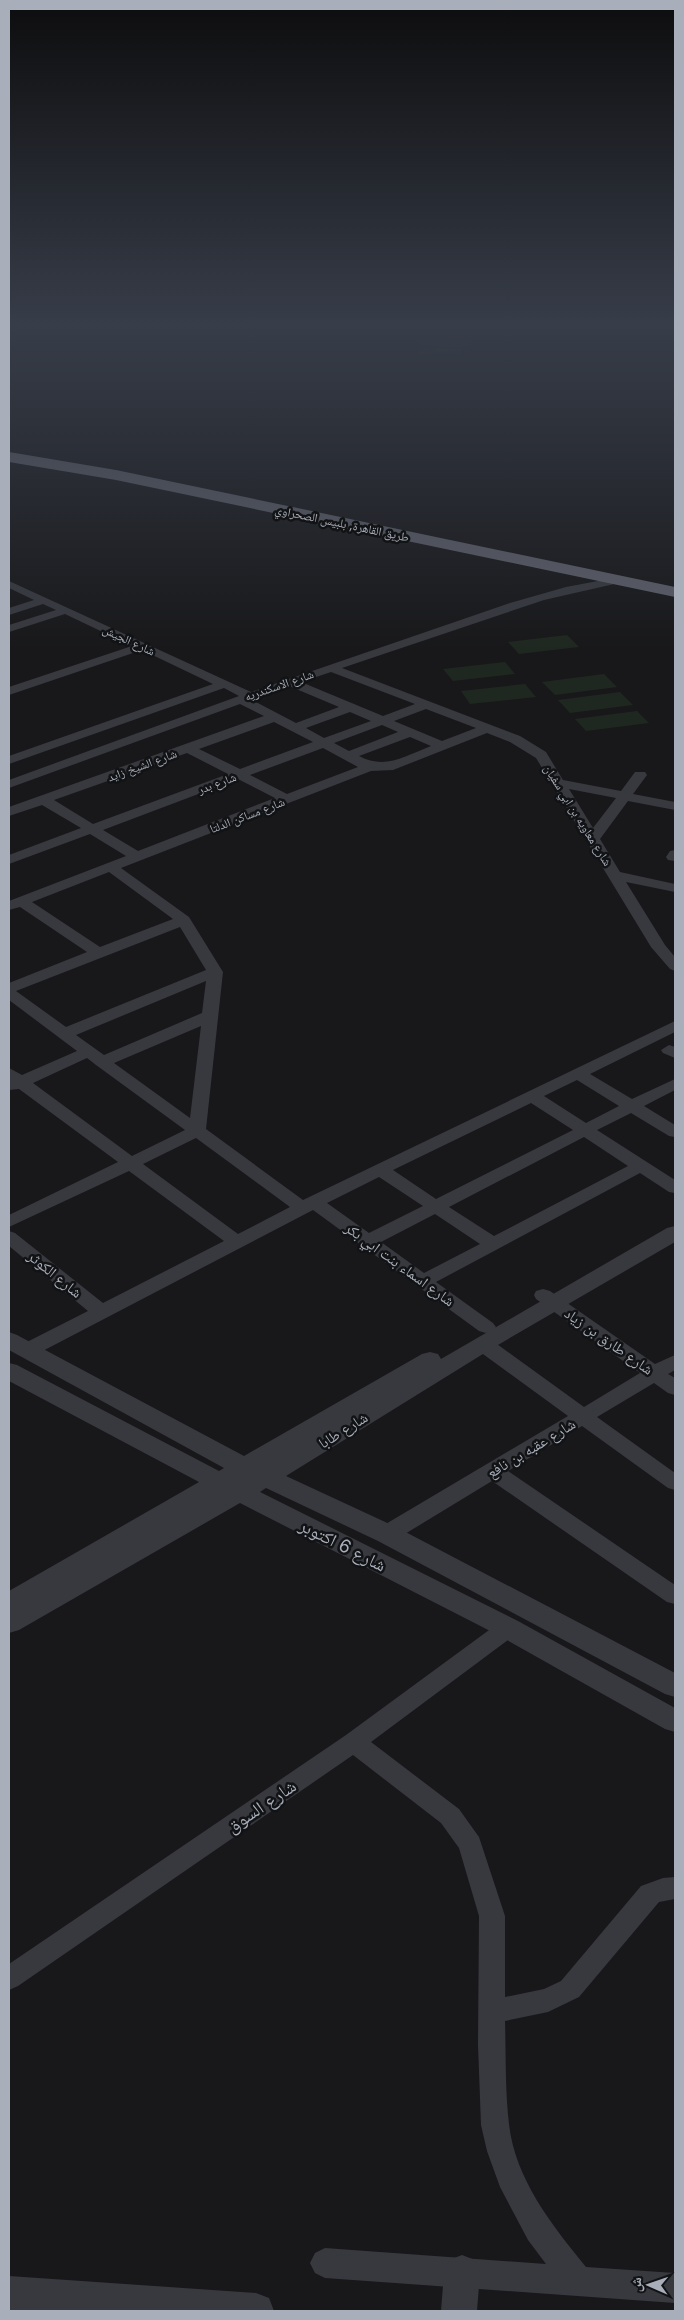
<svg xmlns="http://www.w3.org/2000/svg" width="684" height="2320" viewBox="0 0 684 2320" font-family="Inter,'Noto Naskh Arabic',sans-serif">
  <rect width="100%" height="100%" fill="#18181a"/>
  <path fill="#1f2820" d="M421,339H473L468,347L420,346Z
    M421,347L463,348L461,355L419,354Z
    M567,635L579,647L519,654L508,642Z
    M505,662L515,674L453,681L443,669Z
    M604,674L617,687L555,695L542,682Z
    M525,684L536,697L470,704L461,691Z
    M620,692L633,705L570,713L558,700Z
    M637,711L649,723L586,731L575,719Z"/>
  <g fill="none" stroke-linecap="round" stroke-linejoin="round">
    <path fill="#38393f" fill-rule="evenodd" d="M619,577L625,580L623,582L544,600L342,668L520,736L546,752L563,780L621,791L635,772H645L647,775L633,794L675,802V810L628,801L600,839L620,872L675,884V892L626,882L665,945L675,957V971L670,969L651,947L536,758L510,742L487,733L393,770L371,771L121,868L189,917L223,972L206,1129L303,1200L675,1021V1032L590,1074L632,1099L675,1079V1090L644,1106L675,1125V1137L669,1136L631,1113L597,1130L675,1180V1193L669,1192L640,1173L436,1282L493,1323L496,1327L493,1331L486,1333L479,1331L313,1210L35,1355L28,1356L21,1355L18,1350L21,1345L88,1311L9,1246V1231L15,1233L103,1303L224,1241L129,1171L9,1227V1215L118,1162L19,1089L9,1090V1068L22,1075L77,1051L9,1000V983L87,952L20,907L9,910V901L126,856L90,834L9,864V855L81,828L42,805L9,816V807L264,716L240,704L9,788V780L239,696L224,688L9,764V756L213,684L142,650L9,695V687L132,646L65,614L9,632V625L56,610L43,604L9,615V608L34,600L9,588V581L251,692L510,603L566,587ZM331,672L415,704L383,716L301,682ZM289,686L339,707L296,723L252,700ZM426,709L476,728L442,741L394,721ZM350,712L371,721L324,738L306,728ZM274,722L313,742L240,769L199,749ZM382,725L398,732L349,751L334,743ZM410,737L431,746C405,756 385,770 359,756ZM323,748L358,767L287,794L250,775ZM187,753L228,774L93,824L54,800ZM238,779L275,798L138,851L103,830ZM569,789L616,798L593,828ZM109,872L173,919L100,947L32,902ZM180,927L206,970L66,1027L16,991ZM206,981L202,1013L104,1055L76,1035ZM201,1026L190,1118L114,1063ZM87,1058L96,1065L185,1130L132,1156L33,1083ZM577,1080L619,1106L586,1123L544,1096ZM531,1103L573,1130L436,1199L393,1170ZM584,1137L628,1166L494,1236L449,1207ZM196,1138L290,1207L238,1234L143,1164ZM379,1177L423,1206L369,1233L327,1203ZM435,1214L480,1244L424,1273L381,1242Z
      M675,850V861L668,860L666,857L670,851Z
      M669,1045L675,1047V1058L663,1053L661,1050Z
      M543,1289L550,1291L655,1364L675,1355V1370L668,1374L675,1378V1395L668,1393L654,1383L597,1417L675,1473V1490L668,1488L582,1426L508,1471L675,1585V1604L667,1602L492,1481L395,1540L387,1542L379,1540L376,1534L379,1528L568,1416L476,1349L473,1344L476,1339L483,1338L490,1339L584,1407L640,1373L536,1299L534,1295L536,1291Z
      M508,1619L516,1622L519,1628L516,1634L371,1742L459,1809L479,1837L505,1916V1997L544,1989L561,1981L641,1886L663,1878L675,1877V1899L659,1902L579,1997L548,2012L505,2021C506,2055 505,2090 509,2124C515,2179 552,2225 586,2267L675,2273V2303L325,2278L315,2273L310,2263L315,2253L325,2248L546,2264L528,2240L500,2187L487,2151L481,2125L478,2045L479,1916L459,1848L441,1823L353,1755L18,1986L9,1990V1964L346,1735L500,1622Z"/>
    <path fill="#38393f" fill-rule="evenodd" d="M675,1226V1242L491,1349L286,1476L396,1527L675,1673V1697L665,1694L378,1541L266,1488L260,1492L518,1621L675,1708V1732L665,1729L498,1635L240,1503L19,1630L9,1633V1591L199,1482L9,1381V1363L17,1365L219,1471L224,1468L9,1350V1332L17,1335L244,1456L422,1354L430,1352L438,1354L441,1359L667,1228Z
      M462,2255L475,2260L480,2273L477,2311H441L444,2273L449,2260Z
      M9,2276L256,2293L269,2298L274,2311H9Z"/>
    <path fill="#5c5e68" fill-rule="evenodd" d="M9,452L116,470L675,587V597L116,480L9,462Z"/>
  </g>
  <linearGradient id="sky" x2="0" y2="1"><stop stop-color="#0d0d0e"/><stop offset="0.5" stop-color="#373d49"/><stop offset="1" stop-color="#373d49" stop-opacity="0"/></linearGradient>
  <rect width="684" height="650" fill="url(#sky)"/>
  <g text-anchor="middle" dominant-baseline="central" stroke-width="5" stroke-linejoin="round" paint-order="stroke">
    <g font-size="12" fill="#a9aebb" stroke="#121315">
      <text transform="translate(342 523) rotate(12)">طريق القاهرة, بلبيس الصحراوي</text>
      <text transform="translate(129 640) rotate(25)">شارع الجيش</text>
      <text transform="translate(279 685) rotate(-19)">شارع الاسكندريه</text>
      <text transform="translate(142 765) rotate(-20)">شارع الشيخ زايد</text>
      <text transform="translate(217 783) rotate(-20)">شارع بدر</text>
      <text transform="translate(247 815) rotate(-21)">شارع مساكن الدلتا</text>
      <text transform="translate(578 815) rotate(58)">شارع معاويه بن ابي سفيان</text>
    </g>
    <g font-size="15" fill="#a9aebb" stroke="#121315">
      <text transform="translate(400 1264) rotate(36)">شارع اسماء بنت ابي بكر</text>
      <text transform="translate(55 1274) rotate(39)">شارع الكوثر</text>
      <text transform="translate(609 1341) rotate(35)">شارع طارق بن زياد</text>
      <text transform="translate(343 1430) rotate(-32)">شارع طابا</text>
      <text transform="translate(531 1448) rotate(-31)">شارع عقبه بن نافع</text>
    </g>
    <g font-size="18" fill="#a9aebb" stroke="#121315">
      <text transform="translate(343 1545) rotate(27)">شارع 6 اكتوبر</text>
      <text transform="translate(261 1806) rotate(-34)">شارع السوق</text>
    </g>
  </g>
  <rect width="684" height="2320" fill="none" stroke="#a9aebb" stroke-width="20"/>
  <g transform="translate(649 2285) rotate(272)" stroke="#121315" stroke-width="4" paint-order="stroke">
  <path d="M0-4L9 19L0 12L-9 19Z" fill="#a9aebb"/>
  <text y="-8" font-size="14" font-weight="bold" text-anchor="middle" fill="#a9aebb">ش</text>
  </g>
</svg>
